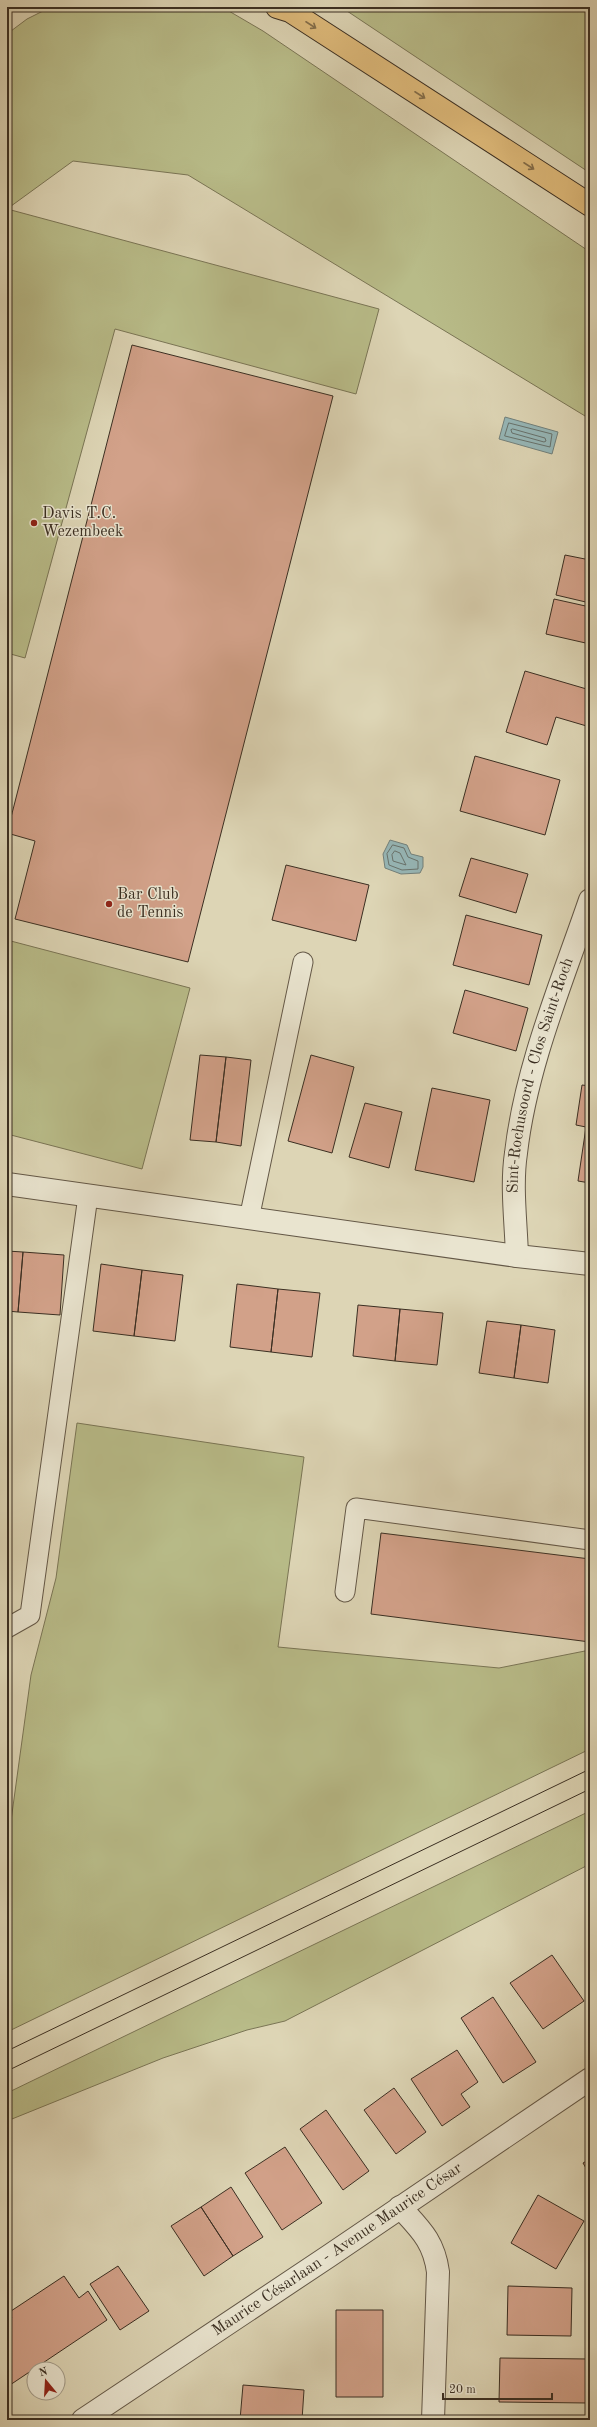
<svg xmlns="http://www.w3.org/2000/svg" width="597" height="2427" viewBox="0 0 597 2427" font-family="'Old Standard TT',serif">
  <rect width="100%" height="100%" fill="#ddd5b5"/>
  <filter id="stains"><feTurbulence type="fractalNoise" baseFrequency=".005" numOctaves="4"/><feColorMatrix values="0 0 0 0 .2 0 0 0 0 .09 0 0 0 0 .02 0 0 0 .5 -.17"/></filter>
  <radialGradient id="worn" r=".72"><stop offset=".6" stop-color="#630" stop-opacity="0"/><stop offset="1" stop-color="#630" stop-opacity=".3"/></radialGradient>
  <path fill="#b8bb88" stroke="#7a7555" d="M51,7H222L263,31L590,252V419L188,175L73,161L7,209V34L27,19Z
    M341,7H590V173Z
    M11,210L379,309L356,394L115,329L25,658L7,653V226Z
    M7,940L190,988L142,1169L7,1134Z
    M77,1423L304,1457L278,1647L499,1668L590,1650V1749L7,2032V1850L31,1675L56,1578Z
    M590,1811V1864L285,2021L247,2030L163,2058L7,2121V2093Z"/>
  <path fill="#96b6b6" stroke="#72807b" d="M505,417L558,432L552,454L499,439Z
    M390,840L407,845L411,854L423,857V867L420,873L401,874L385,868L383,854Z"/>
  <g fill="none" stroke-linecap="round" stroke-linejoin="round">
    <path stroke="#68726c" stroke-width="1" d="M509,423L552,434L550,447L505,436Z
      M513,429L545,438L546,441L544,442L512,433L511,430Z
      M393,845L404,848L408,857L418,861V869L402,870L389,865L387,854Z
      M395,851L400,853L406,865L393,861L392,855Z"/>
  </g>
  <path fill="#d2a189" stroke="#3b2f22" d="M132,345L333,396L188,962L15,919L35,841L7,833Z
    M565,555L590,560V603L556,595Z
    M554,599L590,607V644L546,634Z
    M525,671L590,690V727L556,717L547,745L506,732Z
    M475,756L560,780L545,835L460,811Z
    M471,858L528,874L516,913L459,896Z
    M286,865L369,885L356,941L272,920Z
    M466,915L542,935L529,985L453,965Z
    M465,990L528,1008L516,1051L453,1033Z
    M200,1055L226,1057L216,1142L190,1140Z
    M311,1055L354,1067L332,1153L288,1141Z
    M226,1057L251,1060L241,1146L216,1142Z
    M582,1085L590,1086V1183L578,1181L586,1127L576,1125Z
    M432,1088L490,1100L474,1182L415,1170Z
    M365,1103L402,1112L389,1168L349,1157Z
    M7,1251L23,1252L18,1312L7,1311Z
    M23,1252L64,1255L60,1315L18,1312Z
    M101,1264L142,1270L134,1336L93,1331Z
    M142,1270L183,1275L175,1341L134,1336Z
    M237,1284L278,1289L271,1352L230,1347Z
    M278,1289L320,1293L312,1357L271,1352Z
    M358,1305L400,1309L395,1361L353,1356Z
    M400,1309L443,1313L437,1365L395,1361Z
    M487,1321L521,1325L514,1378L479,1373Z
    M521,1325L555,1330L548,1383L514,1378Z
    M590,1353V1400L587,1399Z
    M381,1533L590,1559V1642L371,1614Z
    M7,1700H9L7,1735Z
    M552,1955L584,2001L543,2029L510,1983Z
    M493,1997L536,2062L503,2083L461,2018Z
    M457,2050L478,2082L461,2094L470,2107L442,2126L411,2079Z
    M394,2088L426,2132L396,2154L364,2110Z
    M326,2110L369,2171L343,2190L300,2129Z
    M285,2147L322,2203L282,2230L245,2173Z
    M590,2159V2175L583,2163Z
    M231,2187L263,2237L233,2256L201,2207Z
    M538,2195L584,2221L556,2269L511,2243Z
    M201,2207L233,2256L204,2276L171,2226Z
    M118,2266L149,2311L120,2330L90,2284Z
    M64,2276L79,2298L88,2291L107,2320L7,2387V2321L12,2318L8,2313Z
    M508,2286L572,2288L571,2336L507,2335Z
    M336,2310H383V2397H336Z
    M500,2358L589,2359L588,2403L499,2402Z
    M243,2385L304,2390L302,2420H240Z"/>
  <g fill="none" stroke-linecap="round" stroke-linejoin="round">
    <g stroke="#645847" stroke-width="21">
      <path id="lane" d="M249,1219L303,962
        M345,1592L356,1508L590,1540
        M7,1628L30,1615L88,1196"/>
    </g>
    <g stroke="#645847" stroke-width="24">
      <g id="street">
        <path d="M7,1184L517,1256L590,1264"/>
        <path id="s1" d="M517,1256C516,1222 511,1186 516,1153C526,1066 562,982 590,900"/>
        <path d="M400,2207C420,2229 434,2241 438,2272L433,2420"/>
        <path id="s2" d="M83,2420L329,2256L590,2079"/>
      </g>
    </g>
    <g stroke="#3b2f22" stroke-width="24">
      <path id="highway" d="M277,7L290,11L590,205"/>
    </g>
    <use href="#lane" stroke="#e9e4cf" stroke-width="19"/>
    <use href="#street" stroke="#e9e4cf" stroke-width="22"/>
    <use href="#highway" stroke="#deba7a" stroke-width="22"/>
    <path stroke="#3b2f22" stroke-width="1" d="M7,2051L590,1769
      M7,2071L590,1789"/>
  </g>
  <defs><path id="oneway-shaft" d="M-6 0H5M1.5-3L5.5 0L1.5 3" fill="none" stroke-width="1.6" stroke-linecap="round" stroke-linejoin="round"/></defs>
  <g stroke="#846e4a">
    <use href="#oneway-shaft" transform="translate(311 25) rotate(33)"/>
    <use href="#oneway-shaft" transform="translate(420 95) rotate(33)"/>
    <use href="#oneway-shaft" transform="translate(529 166) rotate(33)"/>
  </g>
  <g fill="#8f2418" stroke="#e9e4cf" stroke-width="1.5">
    <circle cx="34" cy="523" r="4"/>
    <circle cx="109" cy="904" r="4"/>
  </g>
  <g text-anchor="middle" dominant-baseline="central" stroke-width="3" stroke-linejoin="round" paint-order="stroke">
    <g font-size="16" fill="#3b2f22" stroke="#e9e4cf" text-anchor="start">
      <text x="42" y="514">Davis T.C.<tspan x="42" dy="18">Wezembeek</tspan></text>
      <text x="117" y="895">Bar Club<tspan x="117" dy="18">de Tennis</tspan></text>
    </g>
    <g font-size="16" fill="#3b2f22" stroke="#e9e4cf">
      <text stroke="none"><textPath href="#s1" startOffset="184">Sint-Rochusoord - Clos Saint-Roch</textPath></text>
      <text stroke="none"><textPath href="#s2" startOffset="306">Maurice Césarlaan - Avenue Maurice César</textPath></text>
    </g>
  </g>
  <rect width="597" height="2427" fill="none" stroke="#ddd5b5" stroke-width="24"/>
  <rect x="8" y="8" width="581" height="2411" fill="none" stroke="#3b2f22" stroke-width="2"/>
  <rect x="12" y="12" width="573" height="2403" fill="none" stroke="#3b2f22"/>
  <g transform="translate(46 2381) rotate(342)"><circle r="19" fill="#e9e4cf" stroke="#a39c8a"/>
  <path d="M0-3L7 15L0 10L-7 15Z" fill="#8f2418"/>
  <text y="-6" font-size="11" font-weight="bold" text-anchor="middle" fill="#3b2f22">N</text>
  </g>
  <path d="M443 2393v6h109v-6" fill="none" stroke="#3b2f22" stroke-width="2"/>
  <text x="449" y="2393" font-size="12" fill="#3b2f22" stroke="#e9e4cf" stroke-width="3" paint-order="stroke">20 m</text>
  <rect width="100%" height="100%" filter="url(#stains)"/>
  <rect width="100%" height="100%" fill="url(#worn)"/>
</svg>
